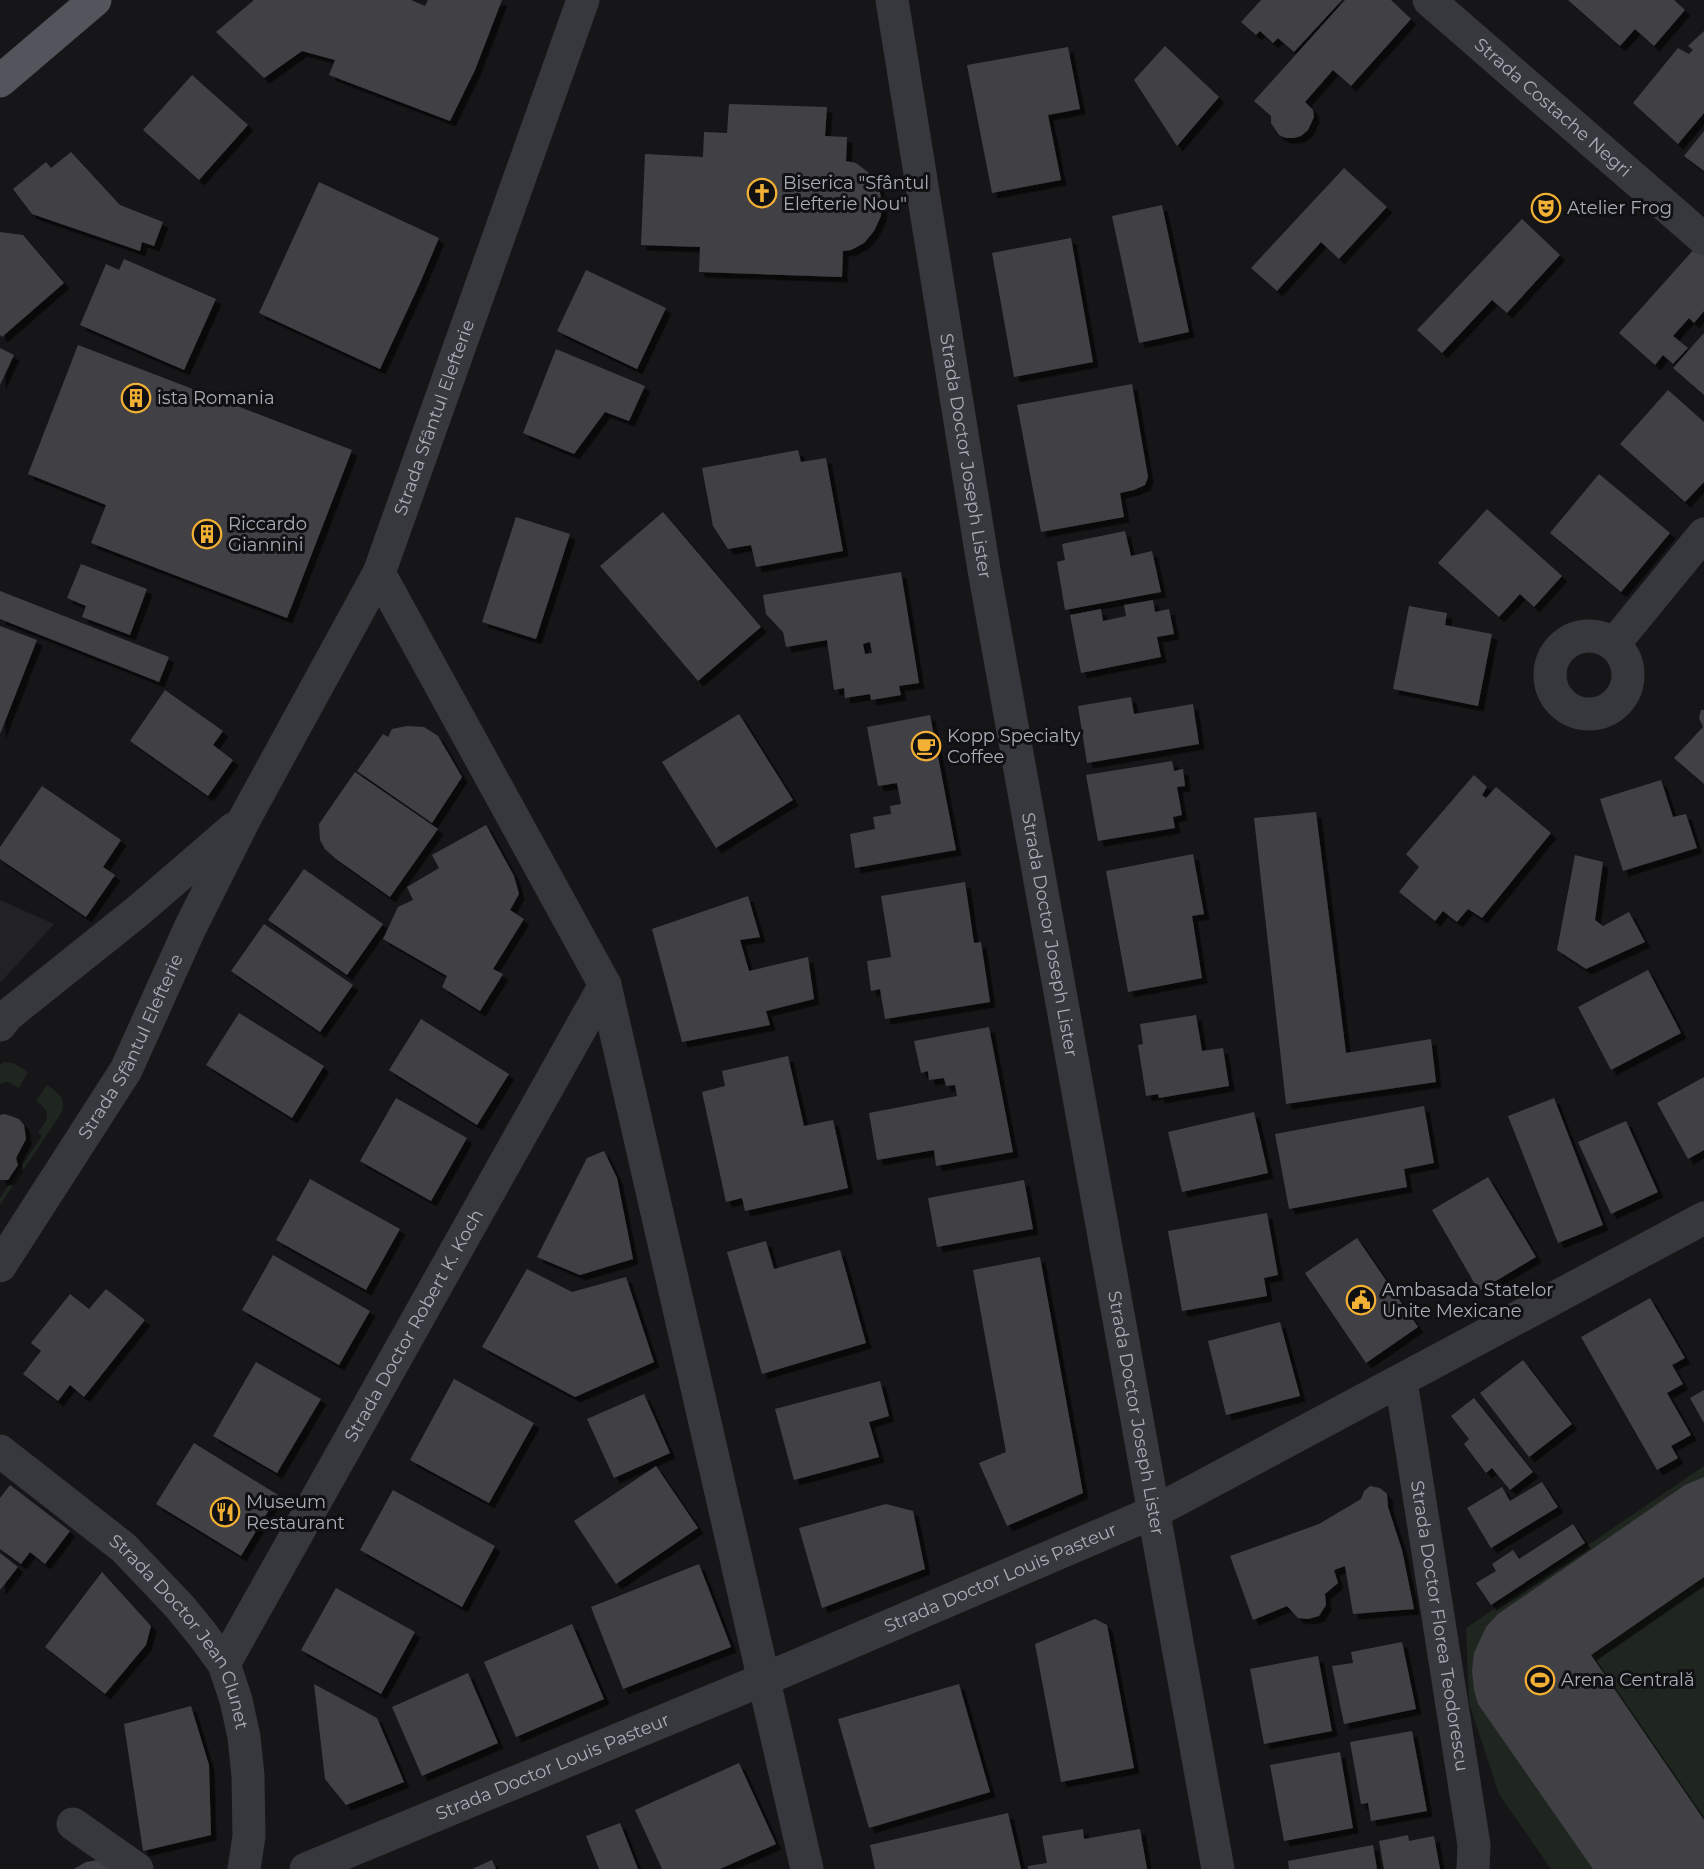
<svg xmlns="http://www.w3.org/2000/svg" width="1704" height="1869" viewBox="0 0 1704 1869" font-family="Montserrat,sans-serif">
  <defs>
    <filter id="shadow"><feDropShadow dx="5.5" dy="5.5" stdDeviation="0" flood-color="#0009"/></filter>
  </defs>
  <rect width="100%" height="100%" fill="#161618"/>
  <path fill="#222225" d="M0,900L54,924L0,983Z"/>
  <path fill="#1e261f" d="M4,1062L13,1063L28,1072L19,1088L7,1082L0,1084V1065Z
    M47,1085C58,1092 66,1098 62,1112L0,1205V1198L42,1136L38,1133C48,1118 53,1113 36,1101Z
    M1704,1466V1869H1551L1499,1794L1469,1703L1466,1628Z"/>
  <path fill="#404145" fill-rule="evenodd" filter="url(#shadow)" d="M254,0H411L425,6L428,0H502L475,70L450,121L329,75L335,60L302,51L264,78L216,32Z
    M1261,0H1342L1294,52L1278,38L1273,43L1260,31L1256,35L1241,22Z
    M1345,0H1391L1411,19L1351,86L1333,70L1305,102L1313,110L1314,117L1308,130L1301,136L1294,138H1286L1279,135L1271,123V116L1254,101Z
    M1568,0H1674L1685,10L1654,46L1635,29L1620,46Z
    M1704,31V113L1678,144L1633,103L1678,48L1689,54L1693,50L1688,46Z
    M1165,46L1219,97L1177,146L1134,80Z
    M1068,47L1080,109L1048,115L1061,180L992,193L967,65Z
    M192,75L248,125L199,180L143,130Z
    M729,104L827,107L825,136L847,137L846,161L856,163L869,173L878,185L882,201L881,216L874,231L864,243L851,250L843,251L842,277L699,272L700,247L641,245L645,154L703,157L704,132L727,133Z
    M1704,131V171L1684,156Z
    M71,152L120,205L163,222L154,246L142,242L140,251L32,214L13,189L46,162L51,168Z
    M1344,168L1387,207L1339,259L1321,242L1277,291L1251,268Z
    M319,182L439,238L420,283L380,369L259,313Z
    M1162,205L1189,332L1139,343L1112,216Z
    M1522,219L1560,255L1507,313L1492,300L1442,353L1417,330Z
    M0,232L23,235L64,283L2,337L0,335Z
    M1071,238L1093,362L1014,377L992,253Z
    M1696,247L1704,255V311L1694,323L1689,318L1673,336L1688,348L1673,364L1663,355L1655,365L1619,333Z
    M124,259L216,299L184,370L80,325L106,264L119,270Z
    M586,270L666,308L637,369L557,331Z
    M1704,333V395L1673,368Z
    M78,345L352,450L287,618L91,543L106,505L28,474Z
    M0,348L14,355L0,385Z
    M556,349L645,386L629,421L605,412L574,454L523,433Z
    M1132,384L1148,477L1145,485L1134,490L1120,493L1124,517L1041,532L1017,405Z
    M1668,390L1704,422V482L1685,502L1620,444Z
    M798,450L801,462L826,458L843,551L756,567L751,545L728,549L713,526L702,468Z
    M1599,474L1670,533L1621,592L1550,533Z
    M1487,509L1562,576L1534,607L1520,594L1499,617L1438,563Z
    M663,512L761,627L698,681L600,566Z
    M516,517L570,534L536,639L482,622Z
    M1125,531L1131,556L1152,551L1161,592L1065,610L1057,562L1065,560L1062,544Z
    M81,564L147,589L130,635L82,617L86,606L67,598Z
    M901,572L919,683L899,686L901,695L871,700L870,694L845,698L844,688L834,690L827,640L786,647L783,632L766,614L763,595ZM870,642L872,653L865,654L863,644Z
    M0,591L169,657L159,682L0,619Z
    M1153,600L1155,612L1169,609L1174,634L1157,637L1161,657L1081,673L1070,615L1101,609L1103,621L1126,616L1124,605Z
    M1409,606L1447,613L1445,625L1492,634L1478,706L1393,689Z
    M0,626L37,640L0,734Z
    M165,690L223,731L213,745L233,760L208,796L130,741Z
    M1131,697L1134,714L1193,704L1199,744L1087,763L1078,706Z
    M1701,710H1704V784L1674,758L1703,727L1699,718Z
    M739,714L793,800L716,848L662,762Z
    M930,715L956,850L855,868L850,834L875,829L873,817L891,814L890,806L901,804L897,783L878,786L867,727Z
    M407,726L424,727L438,736L462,777L432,823L357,771L383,734L388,737L392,729Z
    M1172,761L1174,771L1183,769L1185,786L1177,787L1182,815L1173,817L1175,828L1098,841L1086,775Z
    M355,772L438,829L390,897L336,859L325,849L320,840L319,824Z
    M1474,775L1487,787L1482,795L1486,798L1496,787L1551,833L1482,918L1468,909L1457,922L1443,911L1435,921L1399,892L1419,867L1406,854Z
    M1661,780L1673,817L1686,814L1697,848L1623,871L1600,799Z
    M42,786L121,840L103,867L115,875L86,917L0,859V847Z
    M1316,812L1346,1053L1431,1039L1436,1082L1286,1104L1254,818Z
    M486,825L514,876L519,894L510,910L524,919L493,969L503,974L480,1011L442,987L447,976L383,939L398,907L413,900L407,887L439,868L432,855Z
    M1193,854L1204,914L1192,916L1202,978L1128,992L1106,871Z
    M1575,855L1603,862L1595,920L1603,926L1629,912L1645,942L1586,969L1557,950Z
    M304,869L383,924L347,975L268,920Z
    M965,882L974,943L981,942L990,1002L885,1019L880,989L871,991L867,961L891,957L881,896Z
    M748,896L760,937L740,940L749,971L808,957L814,999L766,1011L770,1025L682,1042L652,929Z
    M264,924L353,985L320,1032L231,971Z
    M1648,970L1681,1033L1611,1070L1578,1007Z
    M239,1013L324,1066L292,1118L206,1065Z
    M1196,1015L1202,1051L1223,1048L1229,1086L1159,1098L1158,1094L1146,1096L1138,1045L1143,1044L1140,1024Z
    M421,1019L509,1074L477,1125L389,1070Z
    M989,1027L1013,1152L936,1166L934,1150L877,1160L869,1113L957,1096L955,1085L946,1086L944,1078L929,1080L928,1071L921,1073L914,1041Z
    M788,1056L804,1126L833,1120L848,1188L745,1211L742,1198L726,1202L702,1092L725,1086L722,1071Z
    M1704,1077V1150L1688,1159L1657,1103Z
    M396,1098L467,1138L431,1201L360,1161Z
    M1554,1098L1603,1225L1558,1243L1508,1116Z
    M1424,1106L1434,1163L1404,1169L1407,1187L1289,1209L1275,1134Z
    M1254,1112L1268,1173L1182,1192L1168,1132Z
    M5,1114L19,1119L24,1125L26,1139L16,1158L18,1165L8,1180H0V1115Z
    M1626,1121L1658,1192L1611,1214L1578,1142Z
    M604,1151L617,1178L633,1259L580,1275L537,1257L587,1158Z
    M1488,1177L1536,1257L1479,1291L1432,1210Z
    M310,1179L400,1229L366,1290L276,1240Z
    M1024,1180L1033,1229L937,1247L928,1198Z
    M1267,1213L1278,1275L1264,1278L1267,1296L1182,1311L1168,1231Z
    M1357,1238L1418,1327L1366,1363L1305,1273Z
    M766,1241L774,1269L840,1250L866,1343L762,1374L727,1252Z
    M273,1255L370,1311L339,1365L242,1310Z
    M1040,1257L1083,1493L1007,1526L979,1463L1006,1452L973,1270Z
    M527,1269L572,1292L626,1277L654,1362L575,1397L482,1347Z
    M106,1289L145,1320L84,1397L70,1385L58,1401L23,1374L41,1351L31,1343L70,1294L89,1309Z
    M1650,1298L1685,1358L1672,1365L1683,1384L1667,1393L1691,1435L1671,1446L1678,1458L1657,1470L1581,1337Z
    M1280,1322L1300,1396L1226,1415L1208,1341Z
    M1523,1360L1572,1424L1529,1457L1480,1393Z
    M256,1362L321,1399L277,1473L213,1436Z
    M454,1379L534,1423L489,1503L410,1460Z
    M880,1381L889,1416L869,1422L879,1457L794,1480L775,1409Z
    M1704,1390V1423L1690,1398Z
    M644,1394L670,1453L614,1478L587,1419Z
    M1474,1398L1533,1472L1510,1490L1492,1468L1486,1473L1464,1444L1469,1439L1451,1416Z
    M194,1443L278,1495L241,1556L156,1504Z
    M656,1466L698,1528L616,1584L574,1521Z
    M1704,1477V1577L1591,1655L1704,1820V1869H1593L1478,1704L1474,1690L1472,1670L1474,1653L1486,1627L1498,1614L1685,1485Z
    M1542,1482L1558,1507L1491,1548L1467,1508L1502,1487L1510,1501Z
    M10,1485L70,1531L45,1564L30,1552L21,1564L0,1549V1498Z
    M1370,1486L1380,1488L1387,1494L1388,1507L1402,1550L1414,1609L1353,1614L1345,1566L1334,1570L1338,1583L1325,1594L1326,1605L1319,1616L1308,1619L1298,1618L1287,1606L1253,1620L1230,1556L1319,1524L1361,1499L1364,1491Z
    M393,1490L495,1546L462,1607L360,1550Z
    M886,1504L913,1511L925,1569L822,1608L799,1528Z
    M1573,1524L1585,1543L1491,1605L1476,1583L1496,1571L1492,1564L1513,1550L1519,1559Z
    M0,1553L18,1567L0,1590Z
    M699,1564L731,1647L623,1689L591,1607Z
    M102,1572L151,1626L146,1645L105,1694L45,1647Z
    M336,1588L415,1632L381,1694L301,1650Z
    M1095,1619L1107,1625L1134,1768L1061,1782L1035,1644Z
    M572,1624L604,1699L516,1737L484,1662Z
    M1402,1642L1416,1709L1344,1724L1332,1666L1353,1663L1351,1652Z
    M1318,1656L1332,1731L1264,1744L1250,1669Z
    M468,1673L498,1743L422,1776L392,1707Z
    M314,1684L377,1718L404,1782L346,1805L325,1779Z
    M959,1684L990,1792L869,1828L838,1719Z
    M191,1706L209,1765L211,1835L143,1851L124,1724Z
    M1412,1731L1427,1811L1371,1821L1368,1803L1361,1804L1350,1742Z
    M1340,1752L1353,1828L1284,1841L1270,1765Z
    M739,1763L776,1844L720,1869H662L635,1810Z
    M1008,1813L1021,1869H875L870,1845Z
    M620,1823L638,1869H599L586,1836Z
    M1083,1829L1084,1839L1140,1829L1147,1869H1028V1866L1047,1863L1042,1836Z
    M1408,1835L1409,1841L1434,1836L1440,1869H1384L1379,1841Z
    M1373,1845L1377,1869H1289L1288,1861Z
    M103,1859L117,1869H74L86,1862Z
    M492,1860L496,1869H472Z"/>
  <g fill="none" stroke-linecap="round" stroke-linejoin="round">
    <g stroke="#37383d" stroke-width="33">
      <path id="s1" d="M892,0L984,570L1218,1869"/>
      <path id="s2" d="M1429,0L1704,239"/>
      <path d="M379,573L605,985L807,1869"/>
      <circle cx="1589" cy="675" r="39"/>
      <path d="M1614,644L1704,534"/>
      <path d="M0,1025L8,1015L138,911L233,829"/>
      <path id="s3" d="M0,1266L126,1070L190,928L245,818L379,573L583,0"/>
      <path id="s4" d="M1401,1381L1474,1845L1473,1869"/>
      <path id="s5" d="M0,1451L124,1548L180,1607L202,1634L224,1664L236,1700L244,1737L248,1776L249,1836L244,1869"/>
      <path id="s6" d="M224,1664L605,985"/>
      <path d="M73,1824L137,1869"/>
      <path id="s7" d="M306,1869L791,1668L1154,1512L1704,1218"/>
    </g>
    <path stroke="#53555c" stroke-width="33" d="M0,81L95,0"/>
  </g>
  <defs>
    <g id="church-ring" transform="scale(1.5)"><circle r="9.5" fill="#111113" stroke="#f2b134" stroke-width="1.5"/><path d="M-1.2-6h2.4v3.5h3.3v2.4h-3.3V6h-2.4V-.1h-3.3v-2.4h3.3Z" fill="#f2b134"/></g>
    <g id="theatre-ring" transform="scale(1.5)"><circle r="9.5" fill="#111113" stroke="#f2b134" stroke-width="1.5"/><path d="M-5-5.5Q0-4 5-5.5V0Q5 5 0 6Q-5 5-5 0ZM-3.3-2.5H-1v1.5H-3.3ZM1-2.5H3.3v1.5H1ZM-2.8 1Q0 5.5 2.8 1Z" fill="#f2b134"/></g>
    <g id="building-ring" transform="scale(1.5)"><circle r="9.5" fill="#111113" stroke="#f2b134" stroke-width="1.5"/><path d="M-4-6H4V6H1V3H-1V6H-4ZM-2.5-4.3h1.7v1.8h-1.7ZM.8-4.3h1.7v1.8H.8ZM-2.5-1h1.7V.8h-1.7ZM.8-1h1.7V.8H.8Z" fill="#f2b134"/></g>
    <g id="cafe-ring" transform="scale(1.5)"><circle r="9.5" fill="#111113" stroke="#f2b134" stroke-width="1.5"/><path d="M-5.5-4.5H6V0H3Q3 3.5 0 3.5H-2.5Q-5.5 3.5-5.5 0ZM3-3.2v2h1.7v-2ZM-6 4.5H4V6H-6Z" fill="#f2b134"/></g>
    <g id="civic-ring" transform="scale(1.5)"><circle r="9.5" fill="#111113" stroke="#f2b134" stroke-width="1.5"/><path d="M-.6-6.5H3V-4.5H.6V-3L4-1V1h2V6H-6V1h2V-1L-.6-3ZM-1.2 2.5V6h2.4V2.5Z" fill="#f2b134"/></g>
    <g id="restaurant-ring" transform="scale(1.5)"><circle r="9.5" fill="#111113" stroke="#f2b134" stroke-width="1.5"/><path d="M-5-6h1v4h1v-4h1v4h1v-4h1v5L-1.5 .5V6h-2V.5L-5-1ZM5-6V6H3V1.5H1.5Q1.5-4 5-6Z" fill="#f2b134"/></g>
    <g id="stadium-ring" transform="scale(1.5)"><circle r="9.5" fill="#111113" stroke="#f2b134" stroke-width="1.5"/><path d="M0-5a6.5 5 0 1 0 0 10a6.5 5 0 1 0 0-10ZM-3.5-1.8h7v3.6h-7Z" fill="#f2b134"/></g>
  </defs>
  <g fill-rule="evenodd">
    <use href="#church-ring" x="762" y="193"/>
    <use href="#theatre-ring" x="1546" y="208"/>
    <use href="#building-ring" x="136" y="398"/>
    <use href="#building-ring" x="207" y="534"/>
    <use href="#cafe-ring" x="926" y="746"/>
    <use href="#civic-ring" x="1361" y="1300"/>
    <use href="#restaurant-ring" x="225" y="1512"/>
    <use href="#stadium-ring" x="1540" y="1680"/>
  </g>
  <g text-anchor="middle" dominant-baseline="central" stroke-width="6" stroke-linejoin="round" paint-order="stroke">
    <g font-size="18" fill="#a8adb8" stroke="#111113">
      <text stroke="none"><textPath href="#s2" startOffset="164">Strada Costache Negri</textPath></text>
      <text stroke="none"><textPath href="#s3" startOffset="956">Strada Sfântul Elefterie</textPath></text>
      <text stroke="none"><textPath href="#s1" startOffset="462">Strada Doctor Joseph Lister</textPath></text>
      <text stroke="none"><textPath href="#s1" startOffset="948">Strada Doctor Joseph Lister</textPath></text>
      <text stroke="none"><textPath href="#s3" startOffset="256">Strada Sfântul Elefterie</textPath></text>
      <text stroke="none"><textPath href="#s6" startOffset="388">Strada Doctor Robert K. Koch</textPath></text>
      <text stroke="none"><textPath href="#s1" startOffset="1434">Strada Doctor Joseph Lister</textPath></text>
      <text stroke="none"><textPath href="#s7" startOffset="753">Strada Doctor Louis Pasteur</textPath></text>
      <text stroke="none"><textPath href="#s4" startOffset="248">Strada Doctor Florea Teodorescu</textPath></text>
      <text stroke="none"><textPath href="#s5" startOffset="260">Strada Doctor Jean Clunet</textPath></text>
      <text stroke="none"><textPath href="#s7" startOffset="267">Strada Doctor Louis Pasteur</textPath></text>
    </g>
    <g font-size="18" fill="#a8adb8" stroke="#111113" text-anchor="start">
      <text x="783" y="183">Biserica "Sfântul<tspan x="783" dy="21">Elefterie Nou"</tspan></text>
      <text x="1567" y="208">Atelier Frog</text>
      <text x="157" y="398">ista Romania</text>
      <text x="228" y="524">Riccardo<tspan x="228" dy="21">Giannini</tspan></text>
      <text x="947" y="736">Kopp Specialty<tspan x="947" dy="21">Coffee</tspan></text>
      <text x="1382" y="1290">Ambasada Statelor<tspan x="1382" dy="21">Unite Mexicane</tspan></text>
      <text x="246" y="1502">Museum<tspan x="246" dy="21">Restaurant</tspan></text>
      <text x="1561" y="1680">Arena Centrală</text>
    </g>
  </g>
</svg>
